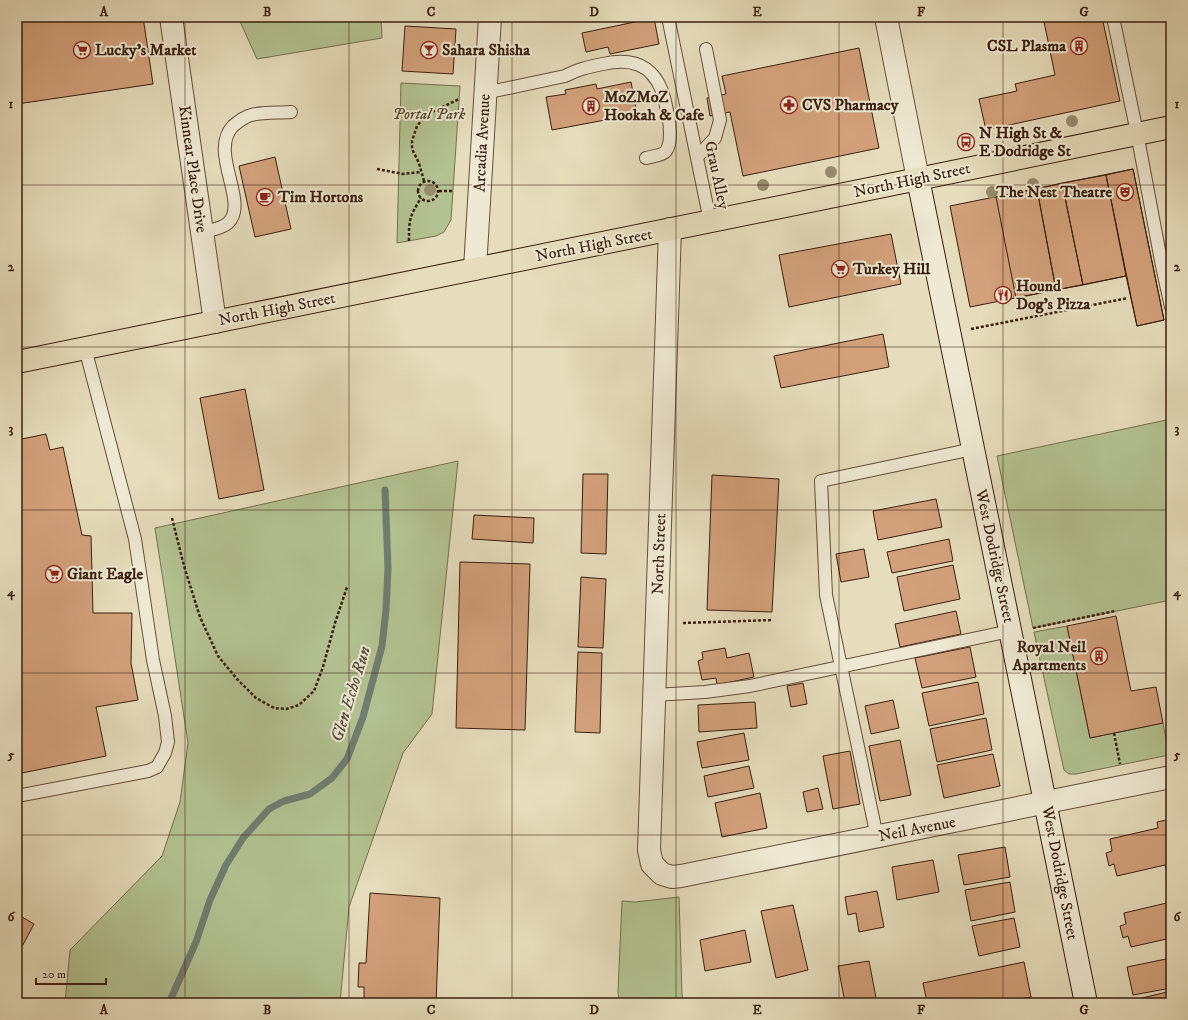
<svg xmlns="http://www.w3.org/2000/svg" width="1188" height="1020" viewBox="0 0 1188 1020" font-family="'IM FELL DW Pica',serif">
  <rect width="100%" height="100%" fill="#e6ddbc"/>
  <filter id="stains"><feTurbulence type="fractalNoise" baseFrequency=".005" numOctaves="4"/><feColorMatrix values="0 0 0 0 .2 0 0 0 0 .09 0 0 0 0 .02 0 0 0 .5 -.17"/></filter>
  <radialGradient id="worn" r=".72"><stop offset=".6" stop-color="#630" stop-opacity="0"/><stop offset="1" stop-color="#630" stop-opacity=".3"/></radialGradient>
  <path fill="#b3c292" stroke="#767050" d="M238,17H381L382,38L257,59Z
    M401,83L460,86L451,220L444,232L436,236L397,243Z
    M1171,419V600L1033,628L997,456Z
    M458,461L432,714L403,753L349,907L340,1003H65L70,950L162,856L180,802L188,743L155,528Z
    M1067,626L1090,738L1163,723L1169,755L1076,774H1069L1064,770L1034,632Z
    M679,897L682,994L683,1003H619L618,992L622,901L635,902Z"/>
  <g fill="none" stroke-linecap="round" stroke-linejoin="round">
    <path stroke="#717d70" stroke-width="7" d="M169,1003L196,942L210,900L226,865L243,838L269,809L284,801L310,794L332,778L347,759L363,717L382,646L386,610L388,568L385,490"/>
  </g>
  <path fill="#d2a17b" stroke="#391f0e" d="M17,17H143L153,84L17,104Z
    M1043,17H1102L1120,101L986,130L979,99L1017,91L1015,84L1055,75Z
    M654,18L659,44L610,54L608,47L586,52L582,33Z
    M405,26L456,29L453,74L402,71Z
    M859,48L879,148L743,176L730,112L710,116L707,98L726,94L722,76Z
    M631,82L637,114L552,130L546,97L566,94L565,90L596,84L597,89Z
    M275,157L291,229L255,237L239,166Z
    M1133,169L1164,320L1137,326L1126,276L970,307L950,206Z
    M1133,169L1164,320L1137,326L1106,175Z
    M1106,175L1126,276L1083,285L1062,183Z
    M1062,183L1083,285L1056,290L1037,189Z
    M1037,189L1056,290L1016,298L996,197Z
    M891,234L901,284L789,307L779,255Z
    M883,334L889,367L781,388L774,356Z
    M245,389L264,490L219,499L200,398Z
    M46,434L50,450L63,447L82,535L91,536L93,613H132L131,663L138,700L96,707L106,756L17,774V440Z
    M583,474H608L606,554L581,553Z
    M712,475L779,479L772,612L707,610Z
    M936,499L942,527L878,540L873,511Z
    M474,515L534,518L533,543L472,539Z
    M949,539L953,561L892,573L887,552Z
    M864,549L869,577L841,582L836,554Z
    M460,562L530,564L525,730L456,728Z
    M953,565L960,599L904,611L897,577Z
    M581,577L606,579L603,648L578,647Z
    M956,611L961,634L900,647L895,624Z
    M1116,616L1131,691L1156,687L1163,723L1090,738L1067,626Z
    M970,647L976,677L922,688L915,658Z
    M725,648L727,658L749,653L754,677L717,685L716,678L702,680L698,661L703,659L702,652Z
    M578,652L602,653L600,733L575,732Z
    M978,682L984,714L929,726L922,693Z
    M803,683L807,704L791,707L787,686Z
    M893,700L899,728L871,734L865,706Z
    M755,702L757,728L699,732L698,705Z
    M986,718L992,750L937,762L930,729Z
    M744,733L749,760L702,768L697,742Z
    M900,740L911,795L880,801L869,746Z
    M850,751L860,804L833,809L823,756Z
    M993,754L1000,786L944,798L937,765Z
    M749,766L754,788L708,797L704,776Z
    M818,788L823,809L807,812L803,792Z
    M760,793L767,828L722,837L715,803Z
    M1171,819V871L1167,872L1165,865L1117,876L1114,864L1109,866L1106,853L1112,851L1110,839L1158,828L1157,822Z
    M1005,847L1010,877L964,885L958,855Z
    M933,860L939,892L897,900L892,867Z
    M1010,882L1015,912L971,921L965,890Z
    M877,891L884,927L859,932L856,913L848,915L845,897Z
    M370,893L440,898L436,1003H364V987H358L359,963H366Z
    M1171,902V938L1131,947L1128,936L1123,938L1120,926L1126,924L1124,913Z
    M793,905L808,970L776,978L761,911Z
    M17,914L34,924L17,956Z
    M1014,918L1020,947L979,956L972,926Z
    M745,930L751,962L705,971L700,940Z
    M1171,958V988L1133,995L1127,967Z
    M869,961L877,1003H845L838,966Z
    M1024,962L1031,997L1000,1003H927L923,983Z
    M1171,991V1003H1135L1134,1000Z"/>
  <g fill="none" stroke-linecap="round" stroke-linejoin="round">
    <g stroke="#644e3a" stroke-width="14">
      <path id="service" d="M668,17L710,221
        M1113,17L1137,133L1162,266L1171,307
        M485,93L565,76C578,69 588,67 603,64C630,58 651,63 662,91C665,99 666,107 668,115C670,124 672,143 666,151C662,156 652,156 646,158
        M697,157L715,138L720,120L706,49
        M202,233C210,230 221,229 228,223C250,203 208,152 233,126C239,121 244,117 251,115C264,112 278,113 291,112
        M654,695L705,692L750,686L1010,631
        M17,796L148,771L157,767L165,753L168,742L165,716L153,660L135,539L85,348
        M877,837L826,595L821,481L973,449"/>
    </g>
    <g stroke="#644e3a" stroke-width="24">
      <path id="minor" d="M171,17L215,322
        M886,17L918,179"/>
    </g>
    <g stroke="#644e3a" stroke-width="24">
      <path id="tertiary" d="M670,229L649,850L652,864L662,874L672,877L681,876L1171,777
        M475,269L490,17"/>
    </g>
    <g stroke="#391f0e" stroke-width="24">
      <path id="secondary" d="M918,179L1086,1003"/>
    </g>
    <g stroke="#391f0e" stroke-width="24">
      <path id="primary" d="M17,362L918,179L1171,127"/>
    </g>
    <path stroke="#391f0e" stroke-width="2.5" stroke-dasharray="3 2" stroke-linecap="butt" d="M377,169L403,174L421,172
      M418 191a10 10 0 1 1 20 0a10 10 0 1 1-20 0Z
      M424,181L419,163L412,149V141L417,126L426,115L459,99
      M439,191H453
      M409,241C409,220 409,217 421,198
      M971,329L1128,298
      M172,518L184,566L200,617L218,656L237,679L256,698L274,708L286,709L299,705L314,691L323,667L335,623L347,587
      M683,623L772,620
      M1033,628L1115,611
      M1114,733L1120,764"/>
    <use href="#service" stroke="#efe9d3" stroke-width="12"/>
    <use href="#minor" stroke="#efe9d3" stroke-width="22"/>
    <use href="#tertiary" stroke="#efe9d3" stroke-width="22"/>
    <use href="#secondary" stroke="#efe9d3" stroke-width="22"/>
    <use href="#primary" stroke="#e6ddbc" stroke-width="22"/>
  </g>
  <g fill="#988b6e">
    <circle cx="1072" cy="121" r="6"/>
    <circle cx="831" cy="172" r="6"/>
    <circle cx="1033" cy="184" r="6"/>
    <circle cx="763" cy="185" r="6"/>
    <circle cx="430" cy="190" r="6"/>
    <circle cx="992" cy="192" r="6"/>
  </g>
  <path fill="none" stroke="#391f0e" stroke-width="1" stroke-opacity="0.55" d="M185,17V1003M349,17V1003M512,17V1003M676,17V1003M839,17V1003M1003,17V1003M17,185H1171M17,347H1171M17,510H1171M17,673H1171M17,835H1171"/>
  <defs>
    <g id="building-ring" transform="scale(0.9)"><circle r="9.5" fill="#efe9d3" stroke="#8f2418" stroke-width="1.5"/><path d="M-4-6H4V6H1V3H-1V6H-4ZM-2.5-4.3h1.7v1.8h-1.7ZM.8-4.3h1.7v1.8H.8ZM-2.5-1h1.7V.8h-1.7ZM.8-1h1.7V.8H.8Z" fill="#8f2418"/></g>
    <g id="supermarket-ring" transform="scale(0.9)"><circle r="9.5" fill="#efe9d3" stroke="#8f2418" stroke-width="1.5"/><path d="M-6-5.5h2.5l.6 2H6L4.5 2H-2.5L-4.4-4H-6ZM-1.5 3.2a1.3 1.3 0 1 0 .1 0ZM3 3.2a1.3 1.3 0 1 0 .1 0Z" fill="#8f2418"/></g>
    <g id="bar-ring" transform="scale(0.9)"><circle r="9.5" fill="#efe9d3" stroke="#8f2418" stroke-width="1.5"/><path d="M-6-5H6L.8 .8V4.5H3.5V6h-7V4.5H-.8V.8Z" fill="#8f2418"/></g>
    <g id="pharmacy-ring" transform="scale(0.9)"><circle r="9.5" fill="#efe9d3" stroke="#8f2418" stroke-width="1.5"/><path d="M-2-6h4v4h4v4h-4v4h-4v-4h-4v-4h4Z" fill="#8f2418"/></g>
    <g id="bus-ring" transform="scale(0.9)"><circle r="9.5" fill="#efe9d3" stroke="#8f2418" stroke-width="1.5"/><path d="M-5-6H5V4H4V6H2V4H-2V6H-4V4H-5ZM-3.5-4V0h7V-4ZM-3.5 1.2v1.5H-2V1.2ZM2 1.2v1.5H3.5V1.2Z" fill="#8f2418"/></g>
    <g id="theatre-ring" transform="scale(0.9)"><circle r="9.5" fill="#efe9d3" stroke="#8f2418" stroke-width="1.5"/><path d="M-5-5.5Q0-4 5-5.5V0Q5 5 0 6Q-5 5-5 0ZM-3.3-2.5H-1v1.5H-3.3ZM1-2.5H3.3v1.5H1ZM-2.8 1Q0 5.5 2.8 1Z" fill="#8f2418"/></g>
    <g id="cafe-ring" transform="scale(0.9)"><circle r="9.5" fill="#efe9d3" stroke="#8f2418" stroke-width="1.5"/><path d="M-5.5-4.5H6V0H3Q3 3.5 0 3.5H-2.5Q-5.5 3.5-5.5 0ZM3-3.2v2h1.7v-2ZM-6 4.5H4V6H-6Z" fill="#8f2418"/></g>
    <g id="restaurant-ring" transform="scale(0.9)"><circle r="9.5" fill="#efe9d3" stroke="#8f2418" stroke-width="1.5"/><path d="M-5-6h1v4h1v-4h1v4h1v-4h1v5L-1.5 .5V6h-2V.5L-5-1ZM5-6V6H3V1.5H1.5Q1.5-4 5-6Z" fill="#8f2418"/></g>
  </defs>
  <g fill-rule="evenodd">
    <use href="#building-ring" x="1079" y="46"/>
    <use href="#supermarket-ring" x="82" y="50"/>
    <use href="#bar-ring" x="429" y="50"/>
    <use href="#pharmacy-ring" x="789" y="105"/>
    <use href="#building-ring" x="591" y="106"/>
    <use href="#bus-ring" x="966" y="142"/>
    <use href="#theatre-ring" x="1125" y="192"/>
    <use href="#cafe-ring" x="265" y="197"/>
    <use href="#supermarket-ring" x="840" y="269"/>
    <use href="#restaurant-ring" x="1003" y="295"/>
    <use href="#supermarket-ring" x="54" y="574"/>
    <use href="#building-ring" x="1099" y="656"/>
  </g>
  <g text-anchor="middle" dominant-baseline="central" stroke-width="4" stroke-linejoin="round" paint-order="stroke">
    <g font-size="16" font-weight="bold" fill="#391f0e" stroke="#efe9d3" text-anchor="start">
      <text x="1066" y="46" text-anchor="end">CSL Plasma</text>
      <text x="95" y="50">Lucky's Market</text>
      <text x="442" y="50">Sahara Shisha</text>
      <text x="604" y="97">MoZMoZ<tspan x="604" dy="18">Hookah &amp; Cafe</tspan></text>
      <text x="802" y="105">CVS Pharmacy</text>
      <text x="979" y="133">N High St &amp;<tspan x="979" dy="18">E Dodridge St</tspan></text>
      <text x="1112" y="192" text-anchor="end">The Nest Theatre</text>
      <text x="278" y="197">Tim Hortons</text>
      <text x="853" y="269">Turkey Hill</text>
      <text x="1016" y="286">Hound<tspan x="1016" dy="18">Dog's Pizza</tspan></text>
      <text x="67" y="574">Giant Eagle</text>
      <text x="1086" y="647" text-anchor="end">Royal Neil<tspan x="1086" dy="18">Apartments</tspan></text>
    </g>
    <g font-size="16" font-style="italic" fill="#58482f" stroke="#efe9d3">
      <text x="429" y="114">Portal Park</text>
    </g>
    <g font-size="16" fill="#391f0e" stroke="#efe9d3">
      <text transform="translate(482 143) rotate(-87)">Arcadia Avenue</text>
      <text transform="translate(193 169) rotate(82)">Kinnear Place Drive</text>
      <text transform="translate(717 175) rotate(78)">Grau Alley</text>
      <text transform="translate(912 180) rotate(-12)">North High Street</text>
      <text transform="translate(594 245) rotate(-11)">North High Street</text>
      <text transform="translate(277 309) rotate(-11)">North High Street</text>
      <text transform="translate(659 554) rotate(-88)">North Street</text>
      <text transform="translate(995 556) rotate(78)">West Dodridge Street</text>
      <text transform="translate(917 829) rotate(-11)">Neil Avenue</text>
      <text transform="translate(1060 873) rotate(79)">West Dodridge Street</text>
    </g>
    <g font-size="17" font-style="italic" fill="#554e3f" stroke="#efe9d3">
      <text transform="translate(351 694) rotate(-73)">Glen Echo Run</text>
    </g>
  </g>
  <rect width="1188" height="1020" fill="none" stroke="#e6ddbc" stroke-width="44"/>
  <path d="M36 978v6h70v-6" fill="none" stroke="#391f0e" stroke-width="2"/>
  <text x="42" y="978" font-size="12" fill="#391f0e" stroke="#efe9d3" stroke-width="3" paint-order="stroke">20 m</text>
  <rect x="22" y="22" width="1144" height="976" fill="none" stroke="#391f0e" stroke-width="1.5"/>
  <g font-size="13" text-anchor="middle" font-weight="bold" fill="#391f0e">
    <text x="104" y="16">A</text>
    <text x="267" y="16">B</text>
    <text x="431" y="16">C</text>
    <text x="594" y="16">D</text>
    <text x="757" y="16">E</text>
    <text x="921" y="16">F</text>
    <text x="1084" y="16">G</text>
    <text x="11" y="108">1</text>
    <text x="1177" y="108">1</text>
    <text x="11" y="271">2</text>
    <text x="1177" y="271">2</text>
    <text x="11" y="433">3</text>
    <text x="1177" y="433">3</text>
    <text x="11" y="596">4</text>
    <text x="1177" y="596">4</text>
    <text x="11" y="759">5</text>
    <text x="1177" y="759">5</text>
    <text x="11" y="921">6</text>
    <text x="1177" y="921">6</text>
    <text x="104" y="1014">A</text>
    <text x="267" y="1014">B</text>
    <text x="431" y="1014">C</text>
    <text x="594" y="1014">D</text>
    <text x="757" y="1014">E</text>
    <text x="921" y="1014">F</text>
    <text x="1084" y="1014">G</text>
  </g>
  <rect width="100%" height="100%" filter="url(#stains)"/>
  <rect width="100%" height="100%" fill="url(#worn)"/>
</svg>
